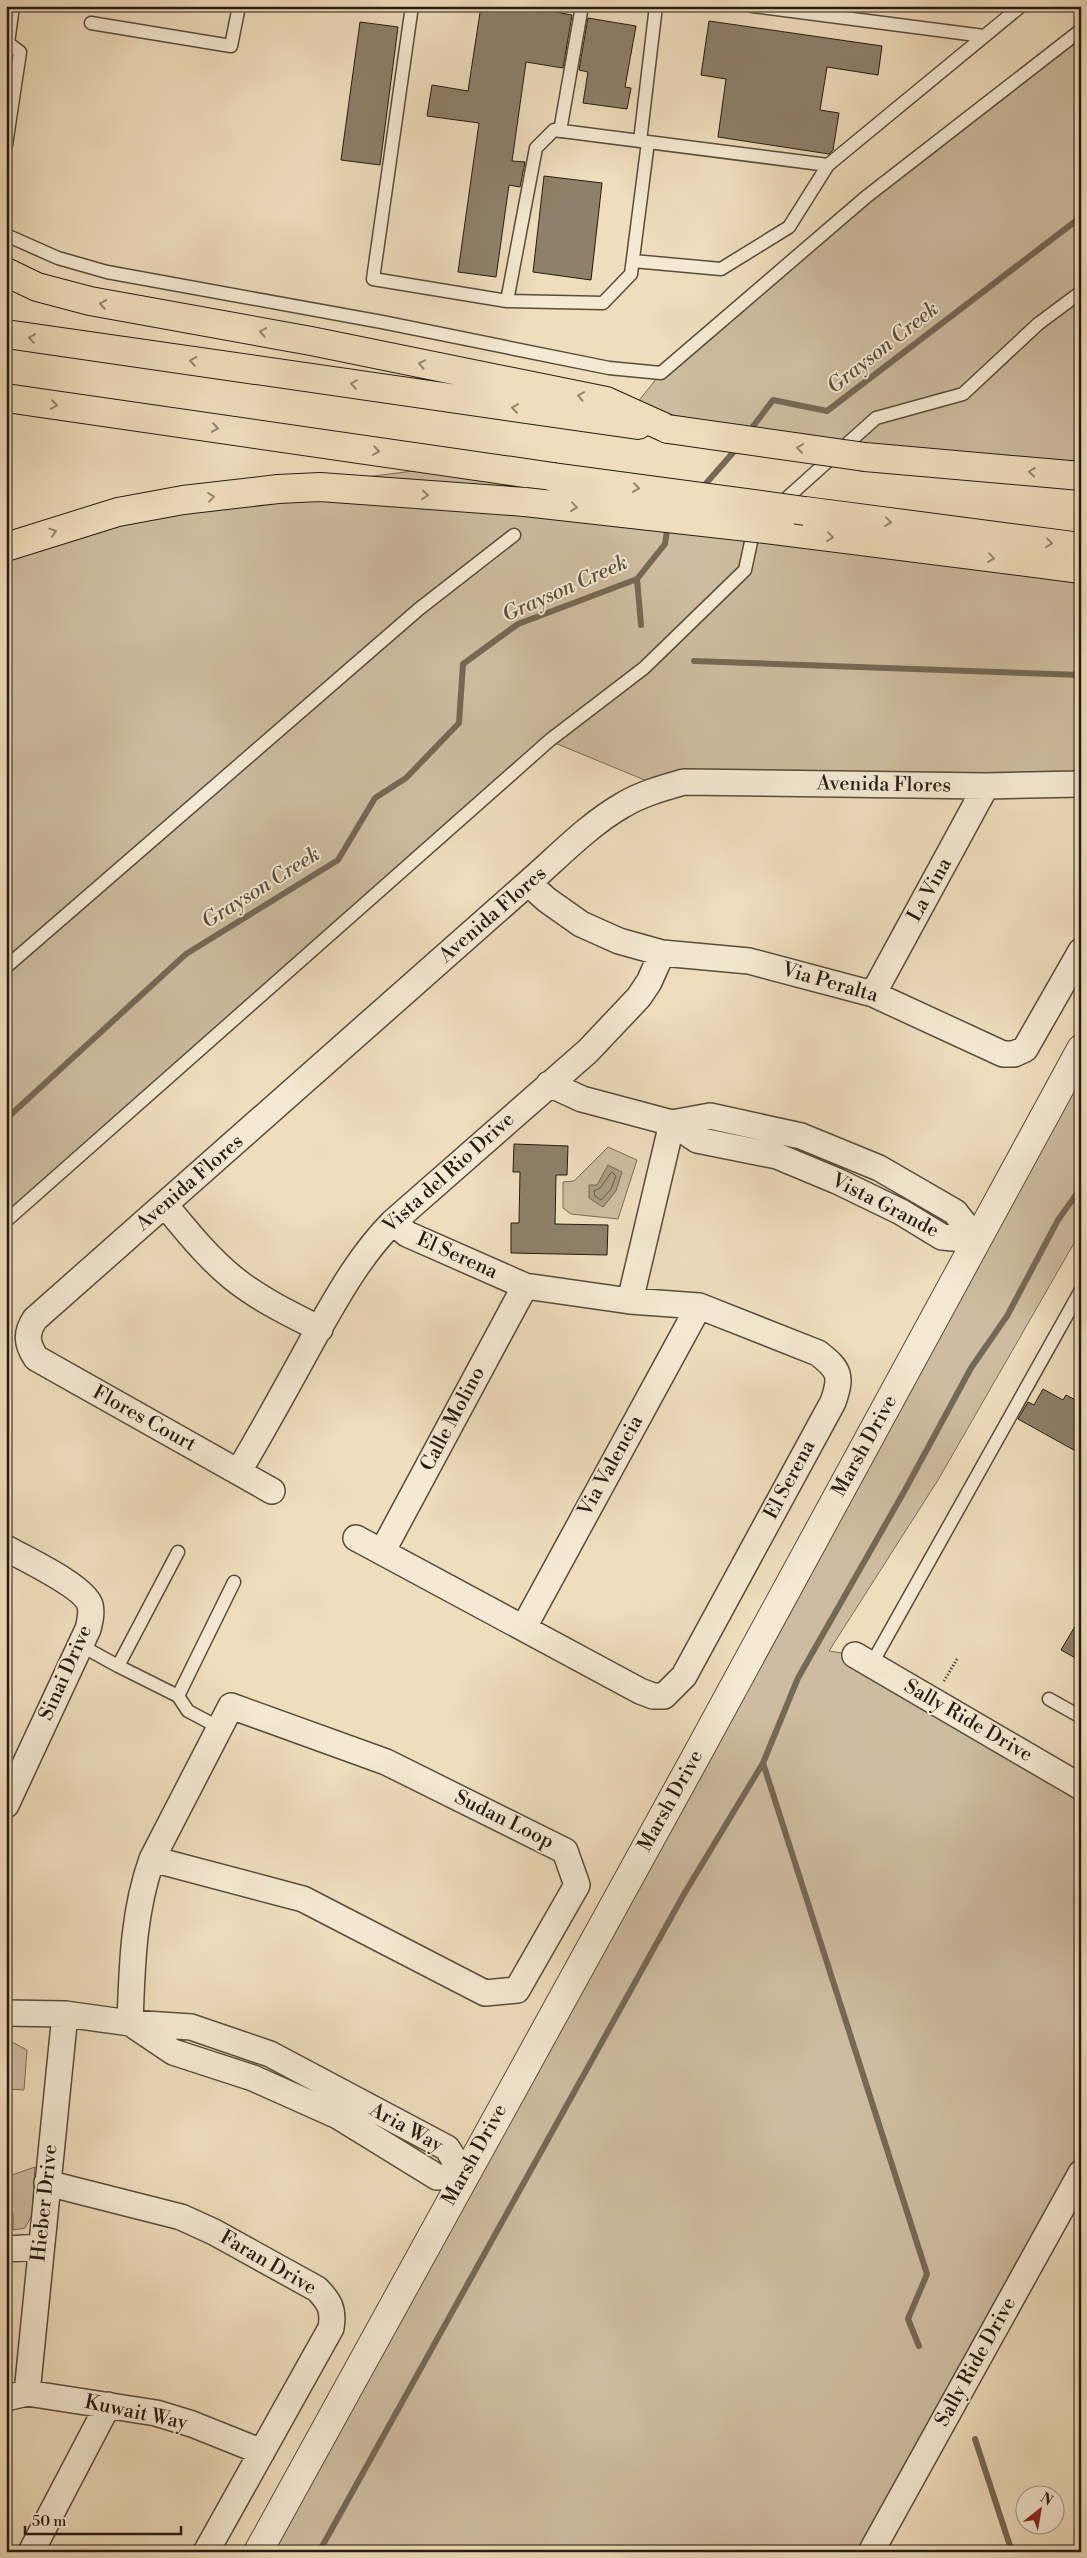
<svg xmlns="http://www.w3.org/2000/svg" width="1087" height="2558" viewBox="0 0 1087 2558" font-family="'Libre Bodoni',serif">
  <rect width="100%" height="100%" fill="#efddbc"/>
  <filter id="stains"><feTurbulence type="fractalNoise" baseFrequency=".004" numOctaves="4"/><feColorMatrix values="0 0 0 0 .2 0 0 0 0 .09 0 0 0 0 .02 0 0 0 .5 -.17"/></filter>
  <radialGradient id="worn" r=".72"><stop offset=".6" stop-color="#630" stop-opacity="0"/><stop offset="1" stop-color="#630" stop-opacity=".3"/></radialGradient>
  <path fill="#cdbc9f" stroke="#796c58" d="M1081,30V479L622,422L661,373L866,197Z
    M461,465L1081,547V784L664,788L550,741L6,1221V547L183,500Z
    M1081,1049V1231L938,1480L829,1651L855,1655L1081,1787V2173L871,2552H259Z
    M608,1147L637,1160L618,1219L571,1214L563,1208V1182L574,1181Z
    M6,2042H12L27,2050L24,2090L6,2089Z
    M35,2167L32,2215L25,2228L13,2230V2213L6,2212V2177Z"/>
  <path fill="#aa9b82" stroke="#756855" d="M608,1165L622,1172L616,1191L603,1207L589,1198V1185H597Z"/>
  <g fill="none" stroke-linecap="round" stroke-linejoin="round">
    <path stroke="#685b4a" stroke-width="1" d="M612,1172L616,1176L611,1189L601,1200L595,1196L594,1191L600,1188Z"/>
    <path stroke="#756855" stroke-width="6" d="M748,433L773,400L827,411L1081,217
      M702,488L738,447
      M637,579L641,625
      M694,661L1081,675
      M6,1119L186,954L338,860L375,798L406,778L459,723L463,664L518,624L637,579L665,544L668,525
      M763,1763L927,2274L908,2319L919,2346
      M975,2439L1012,2552
      M319,2552L684,1894L763,1763L798,1678L905,1490L971,1368L1007,1316L1058,1220L1078,1192L1081,1179"/>
  </g>
  <path fill="#8e806a" stroke="#251b11" d="M481,6H523L572,15L563,68L526,62L512,161L525,162L520,187L509,185L496,277L458,272L479,123L427,116L432,85L468,91Z
    M588,18L636,26L625,87L631,88L627,109L583,103L588,72L579,70Z
    M709,21L882,46L878,75L827,67L820,110L839,113L833,150L829,154L718,137L726,79L701,75Z
    M360,22L398,27L380,165L341,160Z
    M544,176L602,183L591,280L533,272Z
    M514,1144L568,1146L567,1175H556L555,1224L608,1225L607,1255L511,1253V1223H519L520,1172H513Z
    M1043,1389L1063,1400L1066,1395L1081,1403V1454L1018,1419L1028,1402L1034,1405Z
    M1081,1616V1661L1061,1650Z"/>
  <g fill="none" stroke-linecap="round" stroke-linejoin="round">
    <g stroke="#584c3c" stroke-width="15">
      <path id="service" d="M412,6L373,279L507,301L536,148L554,130L828,165L1021,6
        M752,6L984,36
        M91,23L231,46L239,6
        M560,131L582,6
        M640,141L656,6
        M6,145L20,52L8,43L13,6
        M6,235L58,258L107,272L382,322L609,368L661,373L866,197L1081,30
        M633,261L721,269L789,227L828,165
        M507,301L603,303L631,274L648,142
        M779,505L876,418L963,394L1038,324L1081,292
        M6,967L419,609L514,535
        M6,1221L550,740L644,668L745,570L754,528L757,526
        M80,1645L118,1666L178,1552
        M871,1665L1081,1290
        M118,1666L178,1696L188,1711L220,1728
        M178,1696L234,1582
        M1049,1699L1081,1717"/>
    </g>
    <g stroke="#584c3c" stroke-width="28">
      <path id="minor" d="M528,883L547,900L581,924L619,941L662,953L749,961L873,994L1003,1054H1014L1025,1049L1081,951
        M873,994L986,786
        M549,1084L582,1099L672,1123L630,1301
        M710,1116L801,1136L879,1168L955,1212L977,1240L942,1237L901,1212L837,1181L777,1156L697,1140L672,1123Z
        M165,1205C186,1230 207,1257 233,1278C259,1299 290,1314 320,1329
        M239,1471C264,1428 288,1385 312,1341C336,1299 359,1256 393,1222L588,1051L639,997L649,982L662,953
        M272,1491L36,1358C27,1344 25,1334 35,1319L528,883C558,857 588,825 623,805C641,794 663,788 684,782L986,786L1081,784
        M356,1538L640,1691L653,1696H664L684,1676L833,1402C842,1376 840,1370 818,1353L699,1306L630,1301L525,1286L407,1234L393,1222
        M6,1548C25,1559 84,1586 90,1605C92,1613 90,1621 88,1629L6,1805
        M382,1552L525,1286
        M524,1627L699,1306
        M855,1655L1081,1787
        M231,1706L386,1762L565,1851L577,1885L517,1990L485,1993L303,1899L152,1859Z
        M6,2013L65,2014L130,2023C132,1967 133,1912 152,1859
        M130,2023L191,2027L270,2054L447,2148L464,2175L437,2177L338,2116L253,2078L173,2052Z
        M47,2183L181,2217L214,2232L317,2289C330,2302 334,2310 331,2328L206,2552
        M6,2249L40,2247
        M27,2393L65,2014
        M6,2398L27,2393L156,2413L192,2424L262,2452
        M31,2552L108,2405
        M871,2552L1081,2173"/>
    </g>
    <g stroke="#584c3c" stroke-width="30">
      <path id="tertiary" d="M258,2552L694,1760L1081,1049"/>
    </g>
    <g stroke="#251b11" stroke-width="30">
      <path id="motorway" d="M6,272L37,287L90,301L311,341L606,401L668,429
        M6,334L638,425
        M6,398L553,477
        M865,457L1081,476
        M805,511L1081,547
        M782,531L1081,569
        M6,547L118,512L183,500L278,489L320,487L525,502"/>
    </g>
    <path stroke="#251b11" stroke-width="3" stroke-dasharray="1 2.5" stroke-linecap="butt" d="M944,1681L957,1659"/>
    <use href="#service" stroke="#f5e9d3" stroke-width="12"/>
    <use href="#minor" stroke="#f5e9d3" stroke-width="25"/>
    <use href="#tertiary" stroke="#f5e9d3" stroke-width="28"/>
    <use href="#motorway" stroke="#efddbc" stroke-width="28"/>
    <g stroke="#251b11" stroke-width="30" stroke-linecap="butt">
      <path id="motorway-bridge" d="M668,429L865,457
        M553,477L805,511
        M525,502L782,531"/>
    </g>
    <use href="#motorway-bridge" stroke="#efddbc" stroke-width="28"/>
  </g>
  <defs><path id="oneway-chevron" d="M-2-3.5L2.5 0L-2 3.5" fill="none" stroke-width="1.6" stroke-linecap="round" stroke-linejoin="round" transform="scale(1.25)"/></defs>
  <g stroke="#94866f">
    <use href="#oneway-chevron" transform="translate(103 304) rotate(-170)"/>
    <use href="#oneway-chevron" transform="translate(263 332) rotate(-170)"/>
    <use href="#oneway-chevron" transform="translate(32 338) rotate(-172)"/>
    <use href="#oneway-chevron" transform="translate(193 361) rotate(-172)"/>
    <use href="#oneway-chevron" transform="translate(422 364) rotate(-169)"/>
    <use href="#oneway-chevron" transform="translate(354 384) rotate(-172)"/>
    <use href="#oneway-chevron" transform="translate(581 396) rotate(-169)"/>
    <use href="#oneway-chevron" transform="translate(54 405) rotate(8)"/>
    <use href="#oneway-chevron" transform="translate(515 408) rotate(-172)"/>
    <use href="#oneway-chevron" transform="translate(215 428) rotate(8)"/>
    <use href="#oneway-chevron" transform="translate(800 448) rotate(-172)"/>
    <use href="#oneway-chevron" transform="translate(376 451) rotate(8)"/>
    <use href="#oneway-chevron" transform="translate(1032 472) rotate(-175)"/>
    <use href="#oneway-chevron" transform="translate(636 488) rotate(8)"/>
    <use href="#oneway-chevron" transform="translate(425 495) rotate(4)"/>
    <use href="#oneway-chevron" transform="translate(211 497) rotate(-7)"/>
    <use href="#oneway-chevron" transform="translate(574 507) rotate(7)"/>
    <use href="#oneway-chevron" transform="translate(888 522) rotate(7)"/>
    <use href="#oneway-chevron" transform="translate(53 532) rotate(-18)"/>
    <use href="#oneway-chevron" transform="translate(830 537) rotate(7)"/>
    <use href="#oneway-chevron" transform="translate(1049 543) rotate(7)"/>
    <use href="#oneway-chevron" transform="translate(991 558) rotate(7)"/>
  </g>
  <g text-anchor="middle" dominant-baseline="central" stroke-width="4" stroke-linejoin="round" paint-order="stroke">
    <g font-size="20" fill="#251b11" stroke="#f5e9d3">
      <text transform="translate(884 785) rotate(1)">Avenida Flores</text>
      <text transform="translate(930 890) rotate(-61)">La Vina</text>
      <text transform="translate(493 915) rotate(-41)">Avenida Flores</text>
      <text transform="translate(830 983) rotate(16)">Via Peralta</text>
      <text transform="translate(449 1173) rotate(-42)">Vista del Rio Drive</text>
      <text transform="translate(190 1183) rotate(-41)">Avenida Flores</text>
      <text transform="translate(885 1206) rotate(27)">Vista Grande</text>
      <text transform="translate(457 1256) rotate(24)">El Serena</text>
      <text transform="translate(144 1419) rotate(29)">Flores Court</text>
      <text transform="translate(453 1419) rotate(-62)">Calle Molino</text>
      <text transform="translate(865 1446) rotate(-61)">Marsh Drive</text>
      <text transform="translate(611 1466) rotate(-61)">Via Valencia</text>
      <text transform="translate(790 1480) rotate(-62)">El Serena</text>
      <text transform="translate(66 1673) rotate(-66)">Sinai Drive</text>
      <text transform="translate(968 1721) rotate(30)">Sally Ride Drive</text>
      <text transform="translate(671 1801) rotate(-61)">Marsh Drive</text>
      <text transform="translate(504 1820) rotate(26)">Sudan Loop</text>
      <text transform="translate(406 2128) rotate(29)">Aria Way</text>
      <text transform="translate(475 2155) rotate(-61)">Marsh Drive</text>
      <text transform="translate(45 2203) rotate(-84)">Hieber Drive</text>
      <text transform="translate(268 2263) rotate(30)">Faran Drive</text>
      <text transform="translate(976 2362) rotate(-61)">Sally Ride Drive</text>
      <text transform="translate(136 2413) rotate(12)">Kuwait Way</text>
    </g>
    <g font-size="21" font-style="italic" fill="#5a4e3e" stroke="#f5e9d3">
      <text transform="translate(883 348) rotate(-38)">Grayson Creek</text>
      <text transform="translate(565 589) rotate(-24)">Grayson Creek</text>
      <text transform="translate(261 888) rotate(-32)">Grayson Creek</text>
    </g>
  </g>
  <rect width="1087" height="2558" fill="none" stroke="#efddbc" stroke-width="25"/>
  <rect x="8" y="8" width="1072" height="2543" fill="none" stroke="#251b11" stroke-width="2.5"/>
  <rect x="12" y="12" width="1062" height="2533" fill="none" stroke="#251b11"/>
  <g transform="translate(1040 2510) rotate(31)"><circle r="24" fill="#f5e9d3" stroke="#a29785"/>
  <path d="M0-4L9 19L0 12L-9 19Z" fill="#8f2418"/>
  <text y="-8" font-size="14" font-weight="bold" text-anchor="middle" fill="#251b11">N</text>
  </g>
  <path d="M25 2526v8h156v-8" fill="none" stroke="#251b11" stroke-width="2.5"/>
  <text x="32" y="2526" font-size="15" fill="#251b11" stroke="#f5e9d3" stroke-width="4" paint-order="stroke">50 m</text>
  <rect width="100%" height="100%" filter="url(#stains)"/>
  <rect width="100%" height="100%" fill="url(#worn)"/>
</svg>
